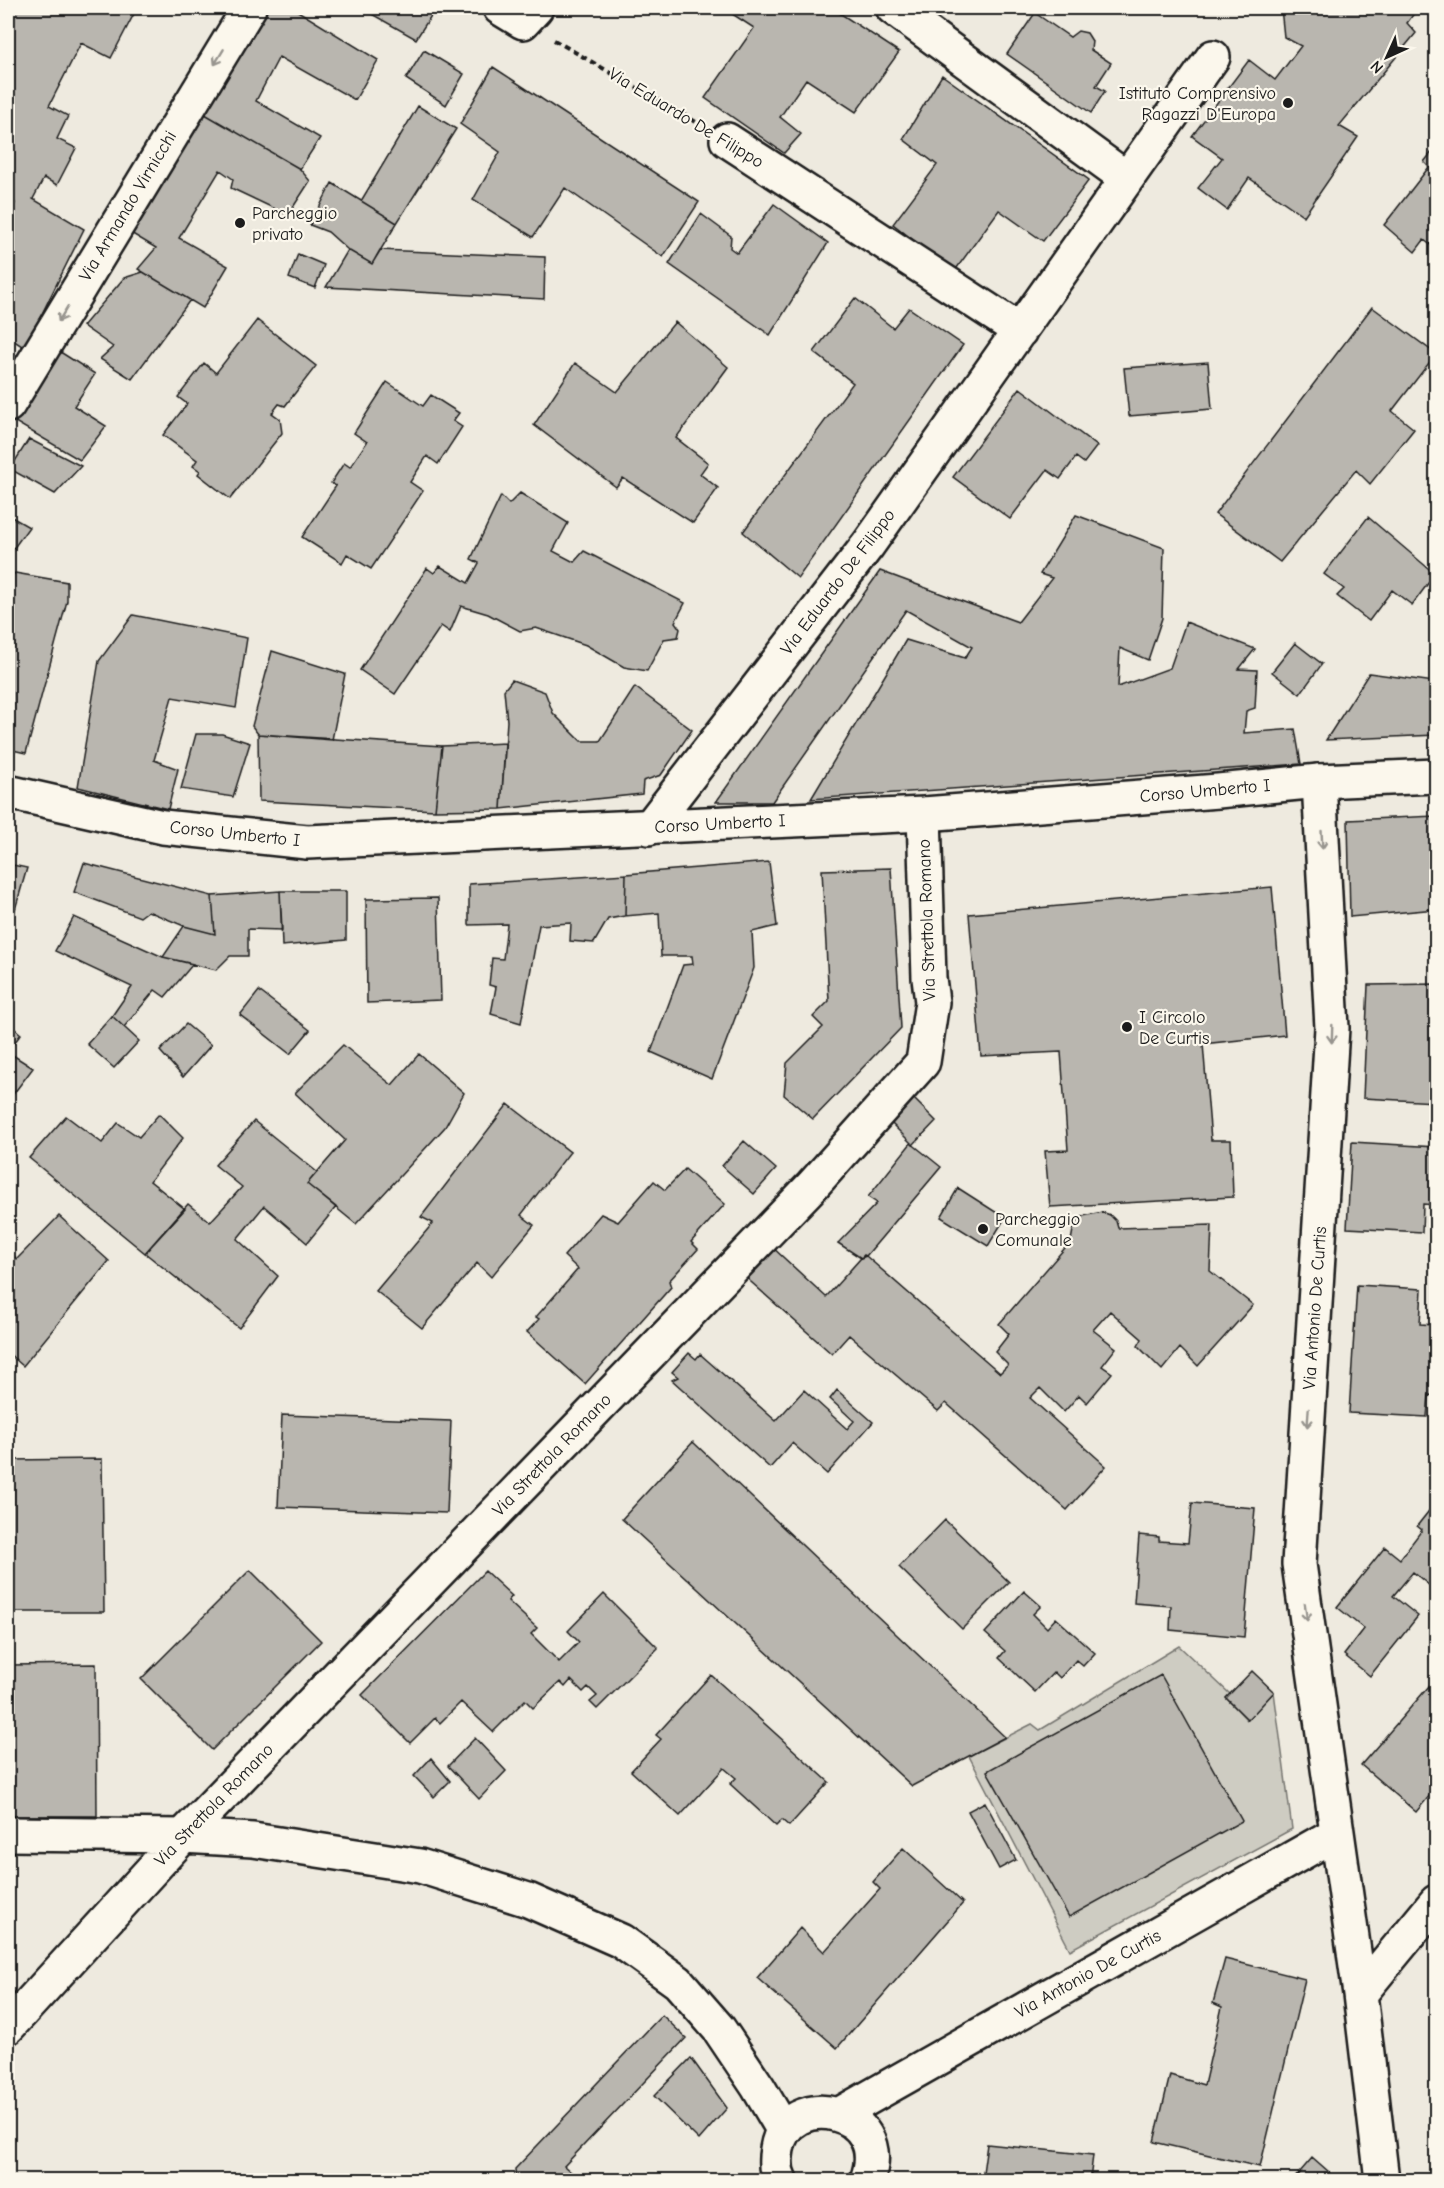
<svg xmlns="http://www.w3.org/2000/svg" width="1444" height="2188" viewBox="0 0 1444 2188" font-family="'Comic Neue',sans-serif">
  <rect width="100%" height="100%" fill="#eeeadf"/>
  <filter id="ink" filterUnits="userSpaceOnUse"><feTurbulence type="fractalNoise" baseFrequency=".0167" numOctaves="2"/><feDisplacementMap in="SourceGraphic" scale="12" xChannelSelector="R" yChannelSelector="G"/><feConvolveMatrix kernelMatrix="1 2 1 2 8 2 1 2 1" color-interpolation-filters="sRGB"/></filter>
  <g filter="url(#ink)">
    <path fill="#ceccc2" stroke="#75746f" stroke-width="1.5" d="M1179,1646L1230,1694L1226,1698L1247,1720L1274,1692L1292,1829L1070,1950L969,1756L1032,1724L1040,1730Z"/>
    <path fill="#b9b6af" stroke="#1c1c1c" stroke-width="1.5" d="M8,8H137L111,58L81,43L49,106L68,116L57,139L76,148L57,185L44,178L33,199L84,229L25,348L8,337V220L15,203L8,199V34L11,28L8,26Z
      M261,8H293L378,60L355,100L279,57L256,101L320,138L300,169L198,110Z
      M361,8H436L416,39Z
      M723,8H832L899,52L856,112L806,79L780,117L801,134L784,153L705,98L754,28Z
      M1281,8H1418L1407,23L1416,33L1339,126L1358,137L1304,216L1249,178L1227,210L1198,188L1222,158L1192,136L1249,60L1275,80L1301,46L1284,37Z
      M1035,13L1070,37L1078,31L1087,33L1092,41L1091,50L1111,63L1096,86L1105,91L1091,113L1007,54Z
      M424,50L464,74L446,105L406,79Z
      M493,67L699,202L663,257L565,188L533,237L473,200L500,152L460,124Z
      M942,75L1089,180L1043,241L999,210L954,272L893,224L937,165L903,139Z
      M418,106L456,129L397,223L361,201Z
      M198,110L300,169L310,181L288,215L231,188L233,179L220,170L179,238L228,266L203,308L138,269L156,248L124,229Z
      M1436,147V249L1424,240L1415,252L1384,225L1429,167L1424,162Z
      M332,183L397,223L372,264L348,250L328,232L310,225Z
      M774,204L828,243L770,335L669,264L701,214L731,236L730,248L737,253Z
      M348,250L372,264L380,250L545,257L544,299L326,287Z
      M298,254L324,265L315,288L289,278Z
      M143,272L190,300L132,379L100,359L113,347L83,326L124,278Z
      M855,298L893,328L909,308L963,345L798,578L743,532L853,383L814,352Z
      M1372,307L1436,354L1392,411L1414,429L1370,484L1356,470L1280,562L1215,514Z
      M257,320L316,366L285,406L279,404L272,413L280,419L282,433L230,499L198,474L200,471L193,466L197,460L163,435L187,404L178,397L204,363L216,373Z
      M675,322L728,367L676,438L708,463L700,474L718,488L693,523L623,478L616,487L534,425L575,363L617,392Z
      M54,348L95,374L74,406L106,426L80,460L10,419Z
      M1208,362L1212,409L1129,416L1124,368Z
      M387,382L423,406L431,395L459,413L453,421L462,427L438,464L427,456L410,482L423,491L371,569L347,554L342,563L302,537L336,486L331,483L344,463L350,467L367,442L354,433Z
      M1020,388L1097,446L1084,463L1076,457L1060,479L1047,470L1010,519L953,477Z
      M29,439L81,466L55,494L10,469Z
      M520,493L568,523L553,551L574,562L584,551L685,603L675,622L680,629L678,637L664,639L647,671L624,667L586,645L536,628L520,631L488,614L461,606L450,632L441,626L395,694L360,670L427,568L434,573L440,566L468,583L479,563L471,559L501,496L509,504Z
      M8,515L29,527L8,556Z
      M1076,515L1164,548L1162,618L1148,660L1120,648L1118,687L1170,668L1186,622L1255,649L1239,669L1257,670L1255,708L1246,711L1244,733L1295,729L1301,764L811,799L906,640L965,658L972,647L906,610L772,802H716L880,571L1018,622L1052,578L1040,574Z
      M1368,517L1435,574L1412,605L1392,590L1369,621L1337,596L1344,589L1324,574Z
      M15,573L67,582V601L26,753L8,749V580Z
      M133,615L247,638L236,708L172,697L154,760L178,769L168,809L78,787L99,661Z
      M1295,643L1322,664L1300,694L1272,672Z
      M272,651L345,674L332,740L258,734L252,726Z
      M1369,673L1434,682L1436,679V735L1326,740Z
      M512,680L545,692L553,713L581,741H600L635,687L692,730L661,775L643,781L642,794L501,809L507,721L504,690Z
      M196,734H222L250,743L233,797L181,789Z
      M258,734L442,746L435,810L259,801Z
      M505,743L501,809L435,810L442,746Z
      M1436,816V909L1350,917L1348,820Z
      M769,862L777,926L752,932L754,968L712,1079L651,1052L683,965L693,964L692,956H661L659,913L625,916L626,874Z
      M84,863L212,896L215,934L184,926L148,911L140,917L74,892Z
      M8,864L27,868L8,934Z
      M891,868L901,1028L813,1119L784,1095L787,1063L823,1027L813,1017L829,1001L822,870Z
      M626,874L625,916L608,919L594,943L570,941L571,923L539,925L521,1023L491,1014L496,987L489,985L492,958L503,959L507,924L469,925V884Z
      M1272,887L1285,1035L1203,1044L1211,1140H1231L1233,1197L1050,1207L1045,1151L1068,1150L1061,1052L981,1056L969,914Z
      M280,891H346V940L282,946Z
      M280,891L282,930L248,929V956H230L216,970L163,957L184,926L215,934L212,896Z
      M438,898L441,1000L367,1003L366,899Z
      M74,917L163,957L193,964L165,997L155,990L124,1027L112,1016L132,987L55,951Z
      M1436,984V1102L1363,1098L1368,985Z
      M259,991L310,1030L290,1054L240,1015Z
      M112,1016L139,1041L114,1068L87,1044Z
      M8,1023L21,1034L8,1051Z
      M186,1024L211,1045L183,1077L160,1051Z
      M343,1045L392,1085L419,1054L464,1093L445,1127L356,1224L307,1184L345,1140L295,1093Z
      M8,1052L33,1068L8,1101Z
      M911,1096L936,1121L913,1145L888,1120Z
      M508,1104L570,1152L521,1215L534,1225L491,1277L477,1263L422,1328L376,1291L433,1223L421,1217Z
      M159,1114L183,1138L150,1181L185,1209L145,1253L29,1158L66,1116L102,1143L118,1123L139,1137Z
      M254,1121L317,1172L307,1184L336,1207L307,1243L264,1206L237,1239L278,1276L239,1328L145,1253L188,1204L210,1222L242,1187L215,1165Z
      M744,1141L776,1169L754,1194L722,1166Z
      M1352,1142L1436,1147V1205L1423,1204L1422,1232L1347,1228Z
      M911,1143L941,1167L866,1256L864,1255L861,1258L838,1243L877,1203L868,1197Z
      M685,1169L725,1204L691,1242L698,1249L669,1281L671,1287L585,1384L527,1332L539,1319L536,1317L578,1269L564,1256L601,1214L618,1222L654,1181L665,1190Z
      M958,1188L1005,1218L988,1246L941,1217Z
      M1102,1212L1110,1215L1116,1221L1118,1228L1212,1225L1210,1271L1253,1305L1198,1366L1180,1348L1162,1370L1138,1346L1142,1339L1110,1311L1093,1330L1116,1348L1102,1366L1112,1373L1087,1403L1079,1395L1064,1412L1040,1388L1030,1398L1106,1466L1067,1510L946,1403L938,1411L849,1335L832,1354L743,1275L770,1245L826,1297L861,1258L866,1256L1000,1373L1008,1365L995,1352L1009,1334L999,1324L1071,1241L1073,1230L1076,1222L1083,1216Z
      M59,1216L109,1261L23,1366L8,1353V1250L17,1259Z
      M1357,1285L1422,1289L1420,1324L1436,1325V1396L1429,1395L1427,1417L1349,1413Z
      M689,1353L696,1359L700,1354L776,1421L804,1390L847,1429L854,1421L830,1399L837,1390L873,1422L827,1474L792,1443L770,1468L672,1380L678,1377L672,1372Z
      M282,1415L451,1421L447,1513L278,1507Z
      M693,1442L1005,1737L912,1786L622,1519Z
      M102,1459L104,1612H8V1460Z
      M1436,1502V1591L1413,1572L1393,1596L1418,1616L1370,1676L1344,1655L1364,1629L1337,1607L1385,1547L1400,1559L1422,1530L1417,1526Z
      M1192,1503L1255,1508L1244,1637L1170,1630L1171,1606L1134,1603L1139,1535L1159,1537V1541L1188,1543Z
      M945,1520L1009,1582L962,1629L899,1567Z
      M250,1570L321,1641L212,1750L141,1679Z
      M485,1571L512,1596L508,1601L537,1628L531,1634L559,1662L579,1642L568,1631L604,1594L658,1648L597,1709L590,1702L597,1696L588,1687L583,1692L571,1680L565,1687L560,1682L533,1708L525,1700L493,1732L461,1702L440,1723L435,1718L410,1743L362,1695Z
      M1024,1591L1041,1606L1033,1614L1047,1628L1056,1618L1095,1653L1083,1666L1076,1660L1060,1678L1054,1672L1035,1692L999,1658L1005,1651L985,1633Z
      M96,1664L97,1816H8V1665Z
      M1252,1671L1274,1692L1248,1720L1226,1698Z
      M711,1675L829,1782L789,1826L782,1820L776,1826L730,1784L736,1778L724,1768L680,1816L631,1771L661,1739L656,1735Z
      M1161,1675L1242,1821L1069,1917L987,1771Z
      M1436,1678V1788L1416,1812L1361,1765Z
      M475,1738L506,1771L479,1799L448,1766Z
      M431,1758L450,1781L434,1797L414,1776Z
      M985,1802L1016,1860L999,1869L968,1811Z
      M903,1848L963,1903L837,2048L757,1978L800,1928L824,1952L880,1889L873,1882Z
      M1225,1959L1305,1979L1260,2167L1154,2142L1170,2075L1204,2085L1222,2007L1213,2003Z
      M662,2015L686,2038L564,2166L580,2180H516L515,2169Z
      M691,2058L727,2108L699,2140L654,2096Z
      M987,2144L1093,2155L1090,2180H982Z
      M1312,2158L1337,2180H1293Z"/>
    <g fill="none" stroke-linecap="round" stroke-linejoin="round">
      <g stroke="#1c1c1c" stroke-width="38">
        <path id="street" d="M500,8L523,22L536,8
          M893,8L1126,178
          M727,140L1020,331
          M8,405L249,8
          M1319,781L1332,1028L1299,1564L1360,1994L1382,2180
          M649,828L868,545L1213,57
          M8,1834L183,1836L253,1840L420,1866L528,1900L621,1941L678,1982L719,2029L758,2087L784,2131
          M1360,1994L1436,1902
          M8,2027L183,1836L812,1186L923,1062L932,1002L929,978L924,814
          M840,2114L1337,1833
          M780,2180C775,2171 775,2160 777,2149C787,2087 894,2108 867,2180"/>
      </g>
      <g stroke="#1c1c1c" stroke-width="38">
        <path id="secondary" d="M8,792L163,827L307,842L924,814L1218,791L1319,781L1436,776"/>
      </g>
      <path stroke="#1c1c1c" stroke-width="4" stroke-dasharray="6 4.5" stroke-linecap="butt" d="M554,40L698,123"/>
      <use href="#street" stroke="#fbf7ec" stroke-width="33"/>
      <use href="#secondary" stroke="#fbf7ec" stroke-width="33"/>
    </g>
    <defs><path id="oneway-shaft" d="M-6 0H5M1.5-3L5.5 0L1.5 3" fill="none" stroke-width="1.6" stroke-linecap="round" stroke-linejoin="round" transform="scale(1.5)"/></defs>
    <g stroke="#97948e">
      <use href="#oneway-shaft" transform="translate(219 57) rotate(121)"/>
      <use href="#oneway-shaft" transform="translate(63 314) rotate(121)"/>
      <use href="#oneway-shaft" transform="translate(1322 840) rotate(87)"/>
      <use href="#oneway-shaft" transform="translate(1332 1034) rotate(92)"/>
      <use href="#oneway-shaft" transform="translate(1308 1418) rotate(94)"/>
      <use href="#oneway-shaft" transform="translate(1306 1612) rotate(82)"/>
    </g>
  </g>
  <g fill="#1c1c1c" stroke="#fbf7ec" stroke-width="2">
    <circle cx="1288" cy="103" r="6"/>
    <circle cx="240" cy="223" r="6"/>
    <circle cx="1127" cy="1027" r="6"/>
    <circle cx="983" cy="1229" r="6"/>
  </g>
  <g text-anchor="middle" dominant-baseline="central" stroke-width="4.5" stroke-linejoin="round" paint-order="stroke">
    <g font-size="18" fill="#1c1c1c" stroke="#fbf7ec" text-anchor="start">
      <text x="1276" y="93" text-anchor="end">Istituto Comprensivo<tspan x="1276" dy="21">Ragazzi D'Europa</tspan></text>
      <text x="252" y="213">Parcheggio<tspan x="252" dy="21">privato</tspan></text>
      <text x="1139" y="1017">I Circolo<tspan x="1139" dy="21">De Curtis</tspan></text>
      <text x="995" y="1219">Parcheggio<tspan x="995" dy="21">Comunale</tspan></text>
    </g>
    <g font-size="18" fill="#1c1c1c" stroke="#fbf7ec">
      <text transform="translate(686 118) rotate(31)">Via Eduardo De Filippo</text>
      <text transform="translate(128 206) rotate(-59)">Via Armando Virnicchi</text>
      <text transform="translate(838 582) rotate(-53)">Via Eduardo De Filippo</text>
      <text transform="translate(1205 791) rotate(-5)">Corso Umberto I</text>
      <text transform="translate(720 824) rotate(-3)">Corso Umberto I</text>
      <text transform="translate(235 834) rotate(6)">Corso Umberto I</text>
      <text transform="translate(927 920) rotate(-92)">Via Strettola Romano</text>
      <text transform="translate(1315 1308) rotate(-86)">Via Antonio De Curtis</text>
      <text transform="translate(552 1455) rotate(-46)">Via Strettola Romano</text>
      <text transform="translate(214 1805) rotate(-46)">Via Strettola Romano</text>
      <text transform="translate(1088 1974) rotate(-29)">Via Antonio De Curtis</text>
    </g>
  </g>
  <rect width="1444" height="2188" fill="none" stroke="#fbf7ec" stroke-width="30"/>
  <rect x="15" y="15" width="1414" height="2158" fill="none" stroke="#1c1c1c" stroke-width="2" filter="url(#ink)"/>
  <g transform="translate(1387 57) rotate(225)" stroke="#fbf7ec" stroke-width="4.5" paint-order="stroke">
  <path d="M0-4.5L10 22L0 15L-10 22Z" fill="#1c1c1c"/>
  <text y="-9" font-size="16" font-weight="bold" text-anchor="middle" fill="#1c1c1c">N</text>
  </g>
</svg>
